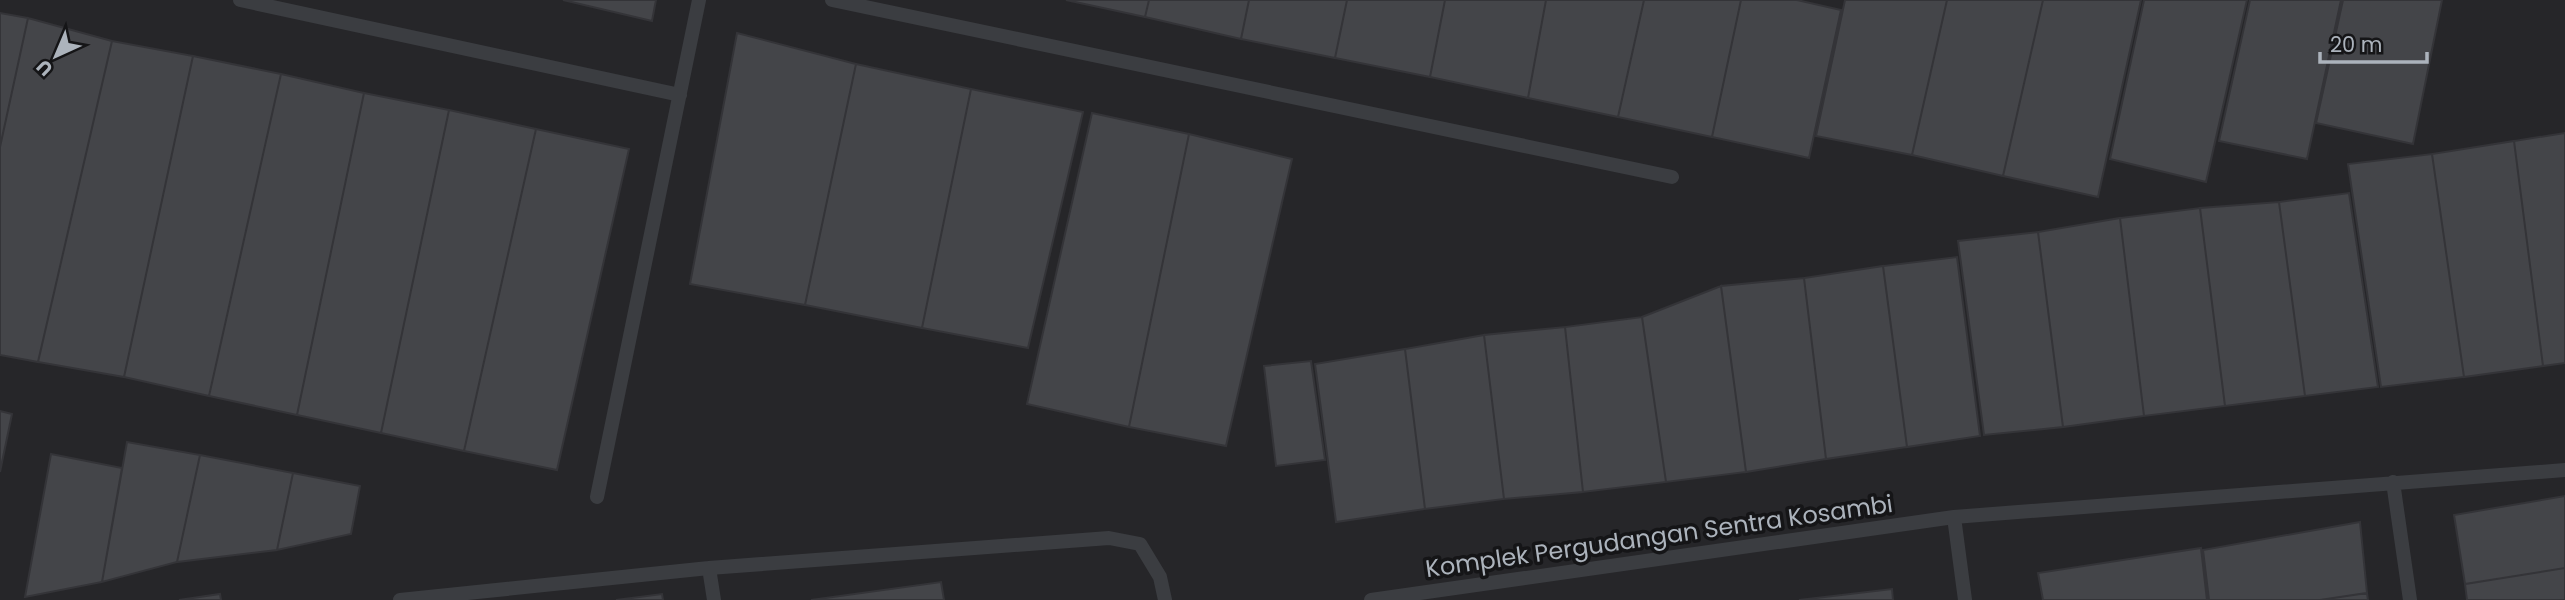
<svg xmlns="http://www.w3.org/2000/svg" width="2565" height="600" viewBox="0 0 2565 600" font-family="Poppins,sans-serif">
  <rect width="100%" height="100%" fill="#1a1a1c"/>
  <path fill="#262629" d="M0,0H2565V600H0Z"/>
  <path fill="#444549" stroke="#343438" stroke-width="2" d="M563,0H656L652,21Z
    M1066,0H1149L1145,17Z
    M1149,0H1249L1241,39L1145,17Z
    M1249,0H1347L1335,58L1241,39Z
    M1347,0H1445L1430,77L1335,58Z
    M1445,0H1546L1528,98L1430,77Z
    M1546,0H1644L1618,117L1528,98Z
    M1644,0H1741L1712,137L1618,117Z
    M1741,0H1797L1841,10L1809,158L1712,137Z
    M1845,0H1947L1912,155L1816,136Z
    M1947,0H2043L2003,176L1912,155Z
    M2043,0H2141L2098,197L2003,176Z
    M2144,0H2247L2206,182L2110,159Z
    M2250,0H2341L2307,159L2219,141Z
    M2343,0H2442L2413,144L2316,123Z
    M0,13L28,18L0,147Z
    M28,18L112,41L38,362L0,355V147Z
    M737,33L856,64L805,305L690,284Z
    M112,41L193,56L124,377L38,362Z
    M193,56L281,74L209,396L124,377Z
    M856,64L971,89L922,328L805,305Z
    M281,74L364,93L297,415L209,396Z
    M971,89L1083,112L1028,348L922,328Z
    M364,93L449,110L381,433L297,415Z
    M449,110L536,129L464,451L381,433Z
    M1092,113L1189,134L1129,427L1027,404Z
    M536,129L629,149L557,470L464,451Z
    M2565,133V363L2543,366L2514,141Z
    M1189,134L1292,159L1226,446L1129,427Z
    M2514,141L2543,366L2464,377L2432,154Z
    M2432,154L2464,377L2381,387L2348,164Z
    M2349,193L2378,387L2305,396L2279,202Z
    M2279,202L2305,396L2225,406L2200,208Z
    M2200,208L2225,406L2144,416L2120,218Z
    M2120,218L2144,416L2063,427L2038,232Z
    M2038,232L2063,427L1984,435L1958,241Z
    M1957,257L1980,436L1907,447L1883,266Z
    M1883,266L1907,447L1826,459L1804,278Z
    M1804,278L1826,459L1746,472L1721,286Z
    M1721,286L1746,472L1666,482L1642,317Z
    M1642,317L1666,482L1583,492L1565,327Z
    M1565,327L1583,492L1504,499L1484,335Z
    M1484,335L1504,499L1425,509L1405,349Z
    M1405,349L1425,509L1336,522L1315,364Z
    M1311,361L1325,460L1276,466L1264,366Z
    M0,411L12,414L0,472Z
    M127,442L200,455L177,562L102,582Z
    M51,454L122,468L102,582L25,597Z
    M200,455L293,473L277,550L177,562Z
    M293,473L360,486L351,534L277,550Z
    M2565,496V568L2465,584L2454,515Z
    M2360,522L2367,593L2320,600H2209L2203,550Z
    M2201,548L2207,600H2043L2038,573Z
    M2565,568V600H2467L2465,584Z
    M941,582L944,600H811Z
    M1892,589L1893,600H1799Z
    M2367,593L2368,600H2320Z
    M220,594L221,600H179Z
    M662,594L663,600H616Z"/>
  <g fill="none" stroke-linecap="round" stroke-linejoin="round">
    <path stroke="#3b3d41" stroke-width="14" d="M240,0L680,95
      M832,0L1672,177
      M2393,482L2410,600
      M597,497L699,0
      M1954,517L2565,470
      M709,568L714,600
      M400,600L709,568L1109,538L1140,544L1160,577L1165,600
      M1371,600L1954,517L1965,600"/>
  </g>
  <g text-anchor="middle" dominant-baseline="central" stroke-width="7" stroke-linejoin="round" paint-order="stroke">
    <g font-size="24" fill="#acb3bc" stroke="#151517">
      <text transform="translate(1659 536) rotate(-8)">Komplek Pergudangan Sentra Kosambi</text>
    </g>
  </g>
  <g transform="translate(56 56) rotate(224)" stroke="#151517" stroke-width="5" paint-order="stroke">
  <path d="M0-5L12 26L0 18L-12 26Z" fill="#acb3bc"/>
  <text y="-10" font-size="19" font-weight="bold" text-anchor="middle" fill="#acb3bc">U</text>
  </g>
  <path d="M2320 52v10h107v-10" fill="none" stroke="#acb3bc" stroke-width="3.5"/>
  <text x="2330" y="52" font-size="21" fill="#acb3bc" stroke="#151517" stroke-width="5" paint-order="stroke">20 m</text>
</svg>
